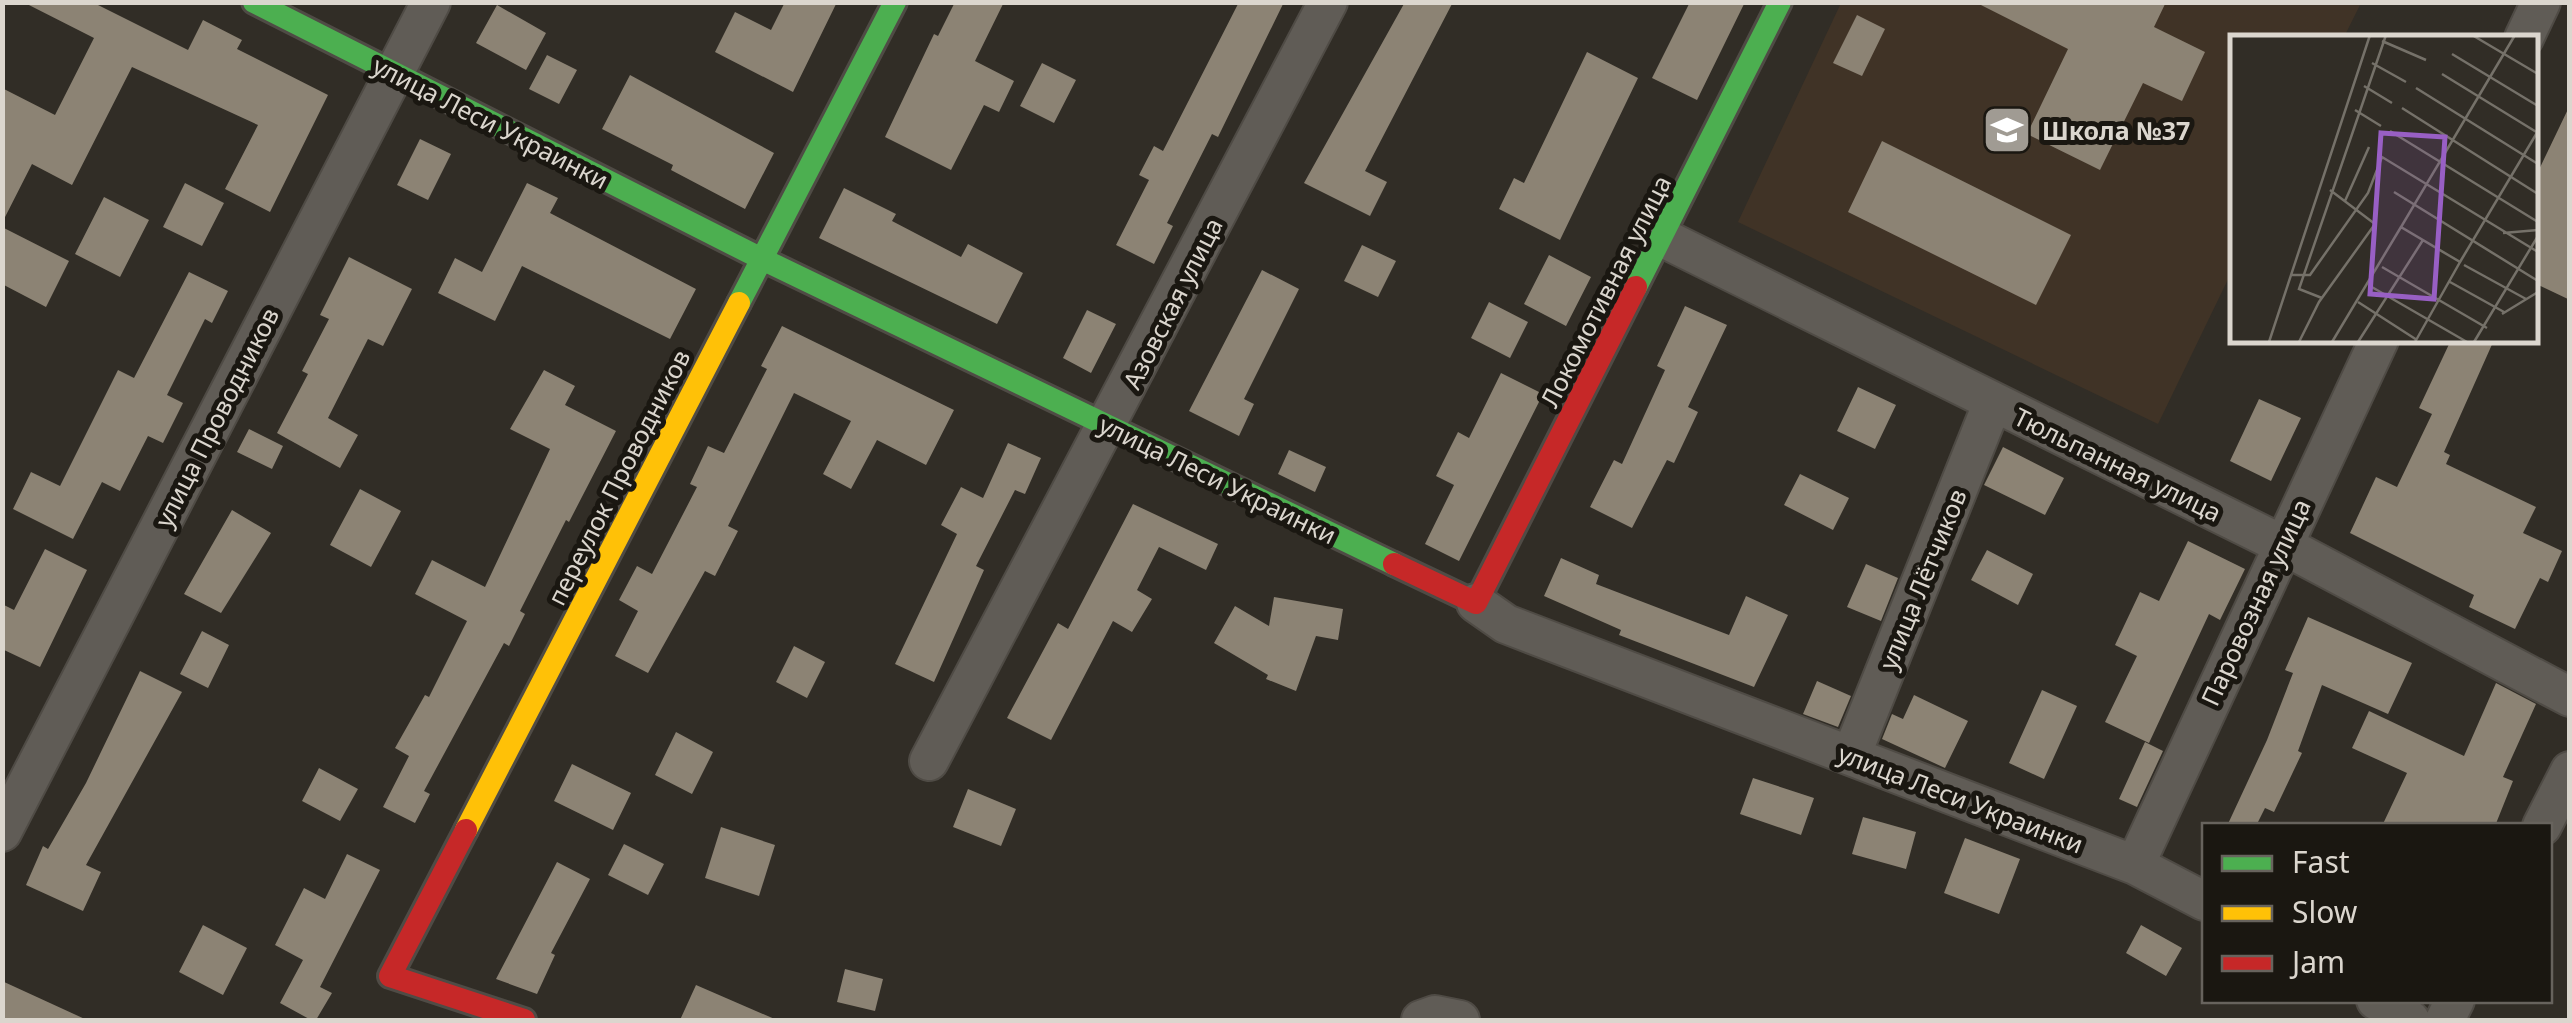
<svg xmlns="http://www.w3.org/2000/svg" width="2572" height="1023" viewBox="0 0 2572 1023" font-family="'Noto Sans',sans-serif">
  <rect width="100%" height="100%" fill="#312d26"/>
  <path fill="#403326" d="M1841,3H2361L2344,37L2232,38V271L2158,424L1738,222Z"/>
  <path fill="#8c8374" d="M23,2H92L188,50L203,20L242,40L237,49L328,95L270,212L225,189L258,125L132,67L72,185L32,164L2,223V88L55,115L94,38Z
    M785,2H837L793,92L715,52L735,12L771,30Z
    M955,2H1004L975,61L1014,81L999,112L984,105L951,170L885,137L934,34L938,36Z
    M1239,2H1284L1218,137L1212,134L1167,223L1173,226L1154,264L1116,245L1149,180L1139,175L1154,146L1163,151Z
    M1405,2H1453L1365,171L1387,182L1370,216L1304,183Z
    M1690,2H1745L1697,100L1652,78Z
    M1975,2H2166L2154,27L2205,52L2182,101L2143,83L2100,170L2027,134L2068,49Z
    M497,5L546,33L526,70L476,43Z
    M1857,15L1885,29L1862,76L1833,63Z
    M1587,52L1638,78L1560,240L1499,209L1514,178L1524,183Z
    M547,55L577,70L559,104L529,89Z
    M1042,63L1076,80L1054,123L1020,106Z
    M630,75L774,153L745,209L671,170L673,165L602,129Z
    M2570,105V300L2534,283V180Z
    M420,139L451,154L428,200L397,185Z
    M1882,141L2071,235L2036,305L1848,212Z
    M185,183L224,203L202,246L163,227Z
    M527,183L558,198L550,213L696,289L670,339L522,266L495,321L438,293L455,258L482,272Z
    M844,188L896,214L892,221L961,257L968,244L1023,273L997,324L819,238Z
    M104,197L149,220L120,277L75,254Z
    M2,227L69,261L46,307L2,284Z
    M1362,245L1396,261L1378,297L1344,281Z
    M1549,255L1591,277L1566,326L1524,304Z
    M349,257L412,289L383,346L368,339L328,418L358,435L340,468L277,433L308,374L302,371L329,319L320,315Z
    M1262,270L1299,289L1244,399L1254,404L1239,436L1189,411Z
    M189,272L228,291L212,323L205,319L167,395L183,403L163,443L148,436L120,491L102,482L73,539L13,509L31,472L60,486L118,370L134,378Z
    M1489,302L1528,322L1510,358L1471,338Z
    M1685,306L1727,325L1688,407L1698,412L1674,463L1667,460L1632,528L1590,507L1614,460L1622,464L1665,370L1657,366Z
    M1087,310L1116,324L1091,373L1063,358Z
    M782,326L954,410L926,465L877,440L851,489L823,474L851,421L794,393L728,526L738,531L715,576L705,571L648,673L615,656L638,611L619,600L637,566L652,574L697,487L690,484L708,446L724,453L767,369L761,366Z
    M2451,340H2494L2444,452L2450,455L2446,464L2536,507L2523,533L2562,551L2548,582L2540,578L2515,629L2469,607L2474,595L2350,533L2376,477L2397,487L2432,414L2419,408Z
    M544,370L575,386L565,405L616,431L569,522L566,520L520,611L525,614L509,646L504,643L424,791L430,794L415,823L383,807L409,756L395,748L425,695L429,697L467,621L415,594L432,560L485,587L550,449L510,429Z
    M1501,373L1543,394L1459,561L1425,544L1454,485L1436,476L1458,432L1469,438Z
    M1858,387L1896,405L1875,449L1837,431Z
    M2259,399L2301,418L2271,481L2230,461Z
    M249,429L283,446L272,469L237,452Z
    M1008,443L1041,458L1025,494L1015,490L976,566L984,570L934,682L895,664L957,534L941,525L961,487L983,498Z
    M2003,447L2064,478L2045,515L1984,485Z
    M1289,450L1326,467L1315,492L1278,474Z
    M1800,474L1849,498L1833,530L1784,505Z
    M360,489L401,511L371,567L330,545Z
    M1133,504L1218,544L1206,570L1159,547L1137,590L1152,599L1132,632L1113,621L1051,740L1007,718L1058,623L1068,629Z
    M232,510L271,533L221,613L184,594Z
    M2188,541L2245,569L2220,620L2209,614L2149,743L2105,722L2137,656L2115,645L2140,592L2159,601Z
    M45,549L87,570L40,667L2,649V604L14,610Z
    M1987,550L2033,574L2018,605L1971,580Z
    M1561,558L1599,575L1596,584L1729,635L1746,596L1788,615L1754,687L1619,635L1621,630L1544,596Z
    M1866,564L1898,578L1881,621L1847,607Z
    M1274,597L1343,609L1338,640L1316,636L1296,691L1266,679L1268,675L1214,643L1235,606L1269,626Z
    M2308,617L2412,663L2388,714L2322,685L2298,751L2302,753L2274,812L2265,808L2256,826H2227L2267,740L2293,673L2285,670Z
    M202,631L229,645L208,688L180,674Z
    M794,646L825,662L807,698L776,682Z
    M140,671L182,692L86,865L101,872L83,911L26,885L43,846L48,849L86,783Z
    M1817,681L1851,696L1838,727L1803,714Z
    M2496,683L2536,704L2503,777L2513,781L2495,826H2382L2407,773L2352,748L2369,711L2464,756Z
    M2042,690L2077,706L2044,779L2009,763Z
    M1914,695L1968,721L1945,768L1882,739L1892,714L1903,719Z
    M676,732L713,752L692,794L655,775Z
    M2145,742L2163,751L2137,807L2119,799Z
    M572,764L631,793L613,830L554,801Z
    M319,768L358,789L340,821L302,801Z
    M1753,778L1814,798L1801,835L1740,814Z
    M968,789L1016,809L1001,846L953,827Z
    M1863,817L1916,832L1906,869L1852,854Z
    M721,827L775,845L759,896L705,878Z
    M1965,838L2020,859L1999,914L1944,893Z
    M624,844L664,864L648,895L608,875Z
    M347,854L380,870L320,987L332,993L316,1020H311L280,1003L303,960L275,945L304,888L325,899Z
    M557,862L590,879L551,953L555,955L537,994L496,979Z
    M203,925L247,948L223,995L179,972Z
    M2141,925L2182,948L2166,976L2126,953Z
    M845,969L883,979L875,1011L837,1002Z
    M2,981L87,1020H2Z
    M696,985L777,1020H680Z"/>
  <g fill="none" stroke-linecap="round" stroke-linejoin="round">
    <g stroke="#4f4b45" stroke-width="42">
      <path id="street" d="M2524,38L2541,2
        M1663,238L2281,544L2570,697
        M1476,603L1506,624L2135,865L2204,901
        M1851,756L1993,402
        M929,761L1328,2
        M2542,826L2570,771
        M2,832L431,2
        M2135,865L2379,340
        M2376,1000L2410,1020
        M1421,1020L1435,1015L1460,1020
        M2445,1020L2455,1000"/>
    </g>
    <g stroke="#4f4b45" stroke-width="28">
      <path id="fast" d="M254,2L762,259L1394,564
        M1636,287L1780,2
        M739,303L895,2"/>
    </g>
    <g stroke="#4f4b45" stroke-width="28">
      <path id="slow" d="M466,830L739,303"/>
    </g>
    <g stroke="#4f4b45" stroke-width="28">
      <path id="jam" d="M1394,564L1476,603L1636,287
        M466,830L390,976L524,1020"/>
    </g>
    <use href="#street" stroke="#605c56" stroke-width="38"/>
    <use href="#fast" stroke="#4caf50" stroke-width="22"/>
    <use href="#slow" stroke="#ffc107" stroke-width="22"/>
    <use href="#jam" stroke="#c62828" stroke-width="22"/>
  </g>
  <defs>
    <g id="school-square" transform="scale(2.5)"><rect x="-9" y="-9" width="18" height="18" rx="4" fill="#a09b93" stroke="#1a1711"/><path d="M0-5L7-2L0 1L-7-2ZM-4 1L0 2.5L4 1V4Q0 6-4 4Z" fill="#fff"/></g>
  </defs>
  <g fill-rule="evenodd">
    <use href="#school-square" x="2007" y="130"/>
  </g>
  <g text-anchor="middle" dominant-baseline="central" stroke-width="10" stroke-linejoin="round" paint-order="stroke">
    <g font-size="25" fill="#dbd6ce" stroke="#1a1711">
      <text transform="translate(491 122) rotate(27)">улица Леси Украинки</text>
      <text transform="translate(1605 291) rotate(-63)">Локомотивная улица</text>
      <text transform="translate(1172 303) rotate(-63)">Азовская улица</text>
      <text transform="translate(216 417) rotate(-63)">улица Проводников</text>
      <text transform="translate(2118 464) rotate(26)">Тюльпанная улица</text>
      <text transform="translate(618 477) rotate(-63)">переулок Проводников</text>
      <text transform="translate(1218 479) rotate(26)">улица Леси Украинки</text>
      <text transform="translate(1922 579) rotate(-68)">улица Лётчиков</text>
      <text transform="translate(2255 602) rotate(-65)">Паровозная улица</text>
      <text transform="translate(1961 798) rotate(21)">улица Леси Украинки</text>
    </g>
    <g font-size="25" font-weight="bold" fill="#dbd6ce" stroke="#1a1711" text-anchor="start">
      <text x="2042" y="130">Школа №37</text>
    </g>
  </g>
  <g transform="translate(2230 35)">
    <rect width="308" height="308" fill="#312d26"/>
    <path fill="none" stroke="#757169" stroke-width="2.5" d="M242,0L308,39M152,6L196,25M222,19L308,71M142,28L176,47M212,39L308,98M134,51L162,68M186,53L308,129M172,73L308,159M125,75L151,91M160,96L308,187M164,157L308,246M115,166L139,112M273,198L308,195M230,227L308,96M234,230L296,264M152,232L257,293M61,240H80L138,158L152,122L308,217M220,247L274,277M140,251L237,307M92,263L69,254L156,0M128,267L187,305M272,279L308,257M39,307L140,0M69,307L89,267L145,189L100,155M102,307L171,192M128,307L193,205M185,307L230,227L171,192L285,0M244,307L308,201"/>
    <path fill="#985fc4" fill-opacity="0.15" stroke="#985fc4" stroke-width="5" d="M151,98L215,102L204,264L140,259Z"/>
    <rect width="308" height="308" fill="none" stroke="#dbd6ce" stroke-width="5"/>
  </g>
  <rect width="2572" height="1023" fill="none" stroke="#dbd6ce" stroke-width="10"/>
  <rect x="2202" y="823" width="350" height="180" fill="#1a1711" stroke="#67635d" stroke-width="2.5"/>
  <rect x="2222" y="856" width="50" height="15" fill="#4caf50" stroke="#67635d" stroke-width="2.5"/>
  <text x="2292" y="873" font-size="30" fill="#dbd6ce">Fast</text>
  <rect x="2222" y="906" width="50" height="15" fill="#ffc107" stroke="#67635d" stroke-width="2.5"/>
  <text x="2292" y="923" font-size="30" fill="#dbd6ce">Slow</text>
  <rect x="2222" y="956" width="50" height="15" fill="#c62828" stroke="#67635d" stroke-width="2.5"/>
  <text x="2292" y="973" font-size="30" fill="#dbd6ce">Jam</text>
</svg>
